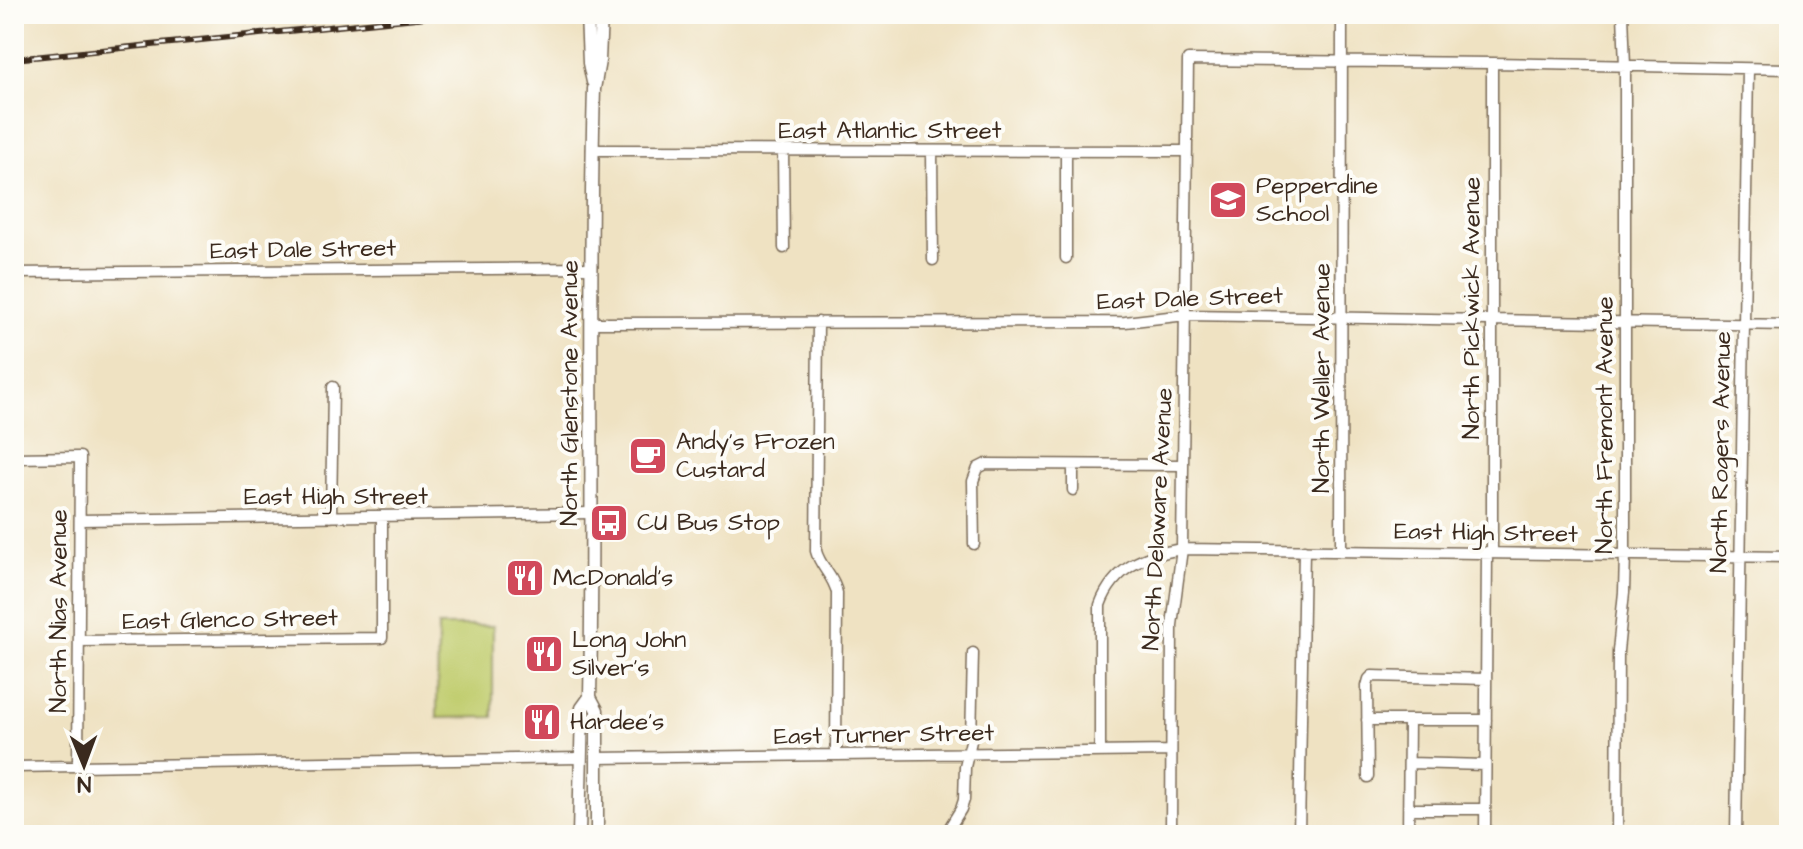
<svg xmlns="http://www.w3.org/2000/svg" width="1803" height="849" viewBox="0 0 1803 849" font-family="'Architects Daughter',sans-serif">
  <rect width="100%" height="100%" fill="#fdfcf7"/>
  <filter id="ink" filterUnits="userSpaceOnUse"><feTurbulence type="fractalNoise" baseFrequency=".0125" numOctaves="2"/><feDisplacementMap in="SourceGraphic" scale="16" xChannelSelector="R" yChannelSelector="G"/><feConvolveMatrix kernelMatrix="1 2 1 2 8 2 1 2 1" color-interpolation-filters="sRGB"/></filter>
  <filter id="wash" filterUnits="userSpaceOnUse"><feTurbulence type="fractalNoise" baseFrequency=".006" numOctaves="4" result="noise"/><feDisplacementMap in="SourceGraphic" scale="32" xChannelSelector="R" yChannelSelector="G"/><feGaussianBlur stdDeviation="1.8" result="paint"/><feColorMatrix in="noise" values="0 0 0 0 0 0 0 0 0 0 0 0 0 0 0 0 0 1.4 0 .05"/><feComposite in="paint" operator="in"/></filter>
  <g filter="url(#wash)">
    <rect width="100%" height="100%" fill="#efe2c2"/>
    <path fill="#c1cd6f" stroke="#7e7c46" stroke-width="2" d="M438,626H493V717L437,718Z"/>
  </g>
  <g filter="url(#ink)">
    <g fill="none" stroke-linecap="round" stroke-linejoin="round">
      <g stroke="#7a6a57" stroke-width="13">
        <path id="minor" d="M592,150L1187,151
          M783,150L784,248
          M932,152L933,260
          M1066,258V151
          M14,273L592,268
          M818,322L816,551C820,567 834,576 837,593L836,755
          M592,323L1125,322L1186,315L1789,325
          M14,458L80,457L78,766
          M978,468L986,464L1183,465
          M1073,490V466
          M331,517L333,387
          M80,520L592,513
          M974,544L973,481L978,468
          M1341,550L1342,14
          M1492,553V63
          M79,641L382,638V517
          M1367,720H1486
          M1100,751V605C1114,567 1145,555 1182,549L1789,557
          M597,758L1171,751
          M1409,763L1485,765
          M14,767L581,758
          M1368,777L1367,686L1369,679L1372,676L1486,679
          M1409,809H1485
          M948,835L950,827L961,809L964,800L965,767L971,741L973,653
          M1171,835L1172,625L1182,549L1188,60L1492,63L1789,69
          M1299,835L1304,550
          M1408,835L1409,720
          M1485,835L1487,552
          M1617,835L1618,651L1624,592L1625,555V66L1623,14
          M1736,835L1748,69"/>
      </g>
      <g stroke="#7a6a57" stroke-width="15">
        <path id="major" d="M587,14L589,63L593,82
          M579,835L582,708L590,697
          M597,835V710L590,697C594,495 588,292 594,89L599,61L601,14"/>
      </g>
      <use href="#minor" stroke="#fff" stroke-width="10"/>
      <use href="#major" stroke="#fff" stroke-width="12"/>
      <g stroke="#3b2a1e" stroke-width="6">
        <path id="rail" d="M14,59L455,14"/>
      </g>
      <use href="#rail" stroke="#fdfcf7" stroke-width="3" stroke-dasharray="9" stroke-linecap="butt"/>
    </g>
  </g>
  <defs>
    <g id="school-square" transform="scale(2)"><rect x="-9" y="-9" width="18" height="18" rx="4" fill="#d1495b" stroke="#fdfcf7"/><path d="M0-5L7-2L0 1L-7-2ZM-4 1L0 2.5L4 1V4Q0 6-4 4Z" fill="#fff"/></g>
    <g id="cafe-square" transform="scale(2)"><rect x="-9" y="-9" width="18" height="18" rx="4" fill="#d1495b" stroke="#fdfcf7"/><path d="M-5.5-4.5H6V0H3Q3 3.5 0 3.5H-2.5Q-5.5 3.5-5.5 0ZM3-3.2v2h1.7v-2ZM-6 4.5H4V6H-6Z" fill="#fff"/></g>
    <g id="bus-square" transform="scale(2)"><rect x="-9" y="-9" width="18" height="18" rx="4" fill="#d1495b" stroke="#fdfcf7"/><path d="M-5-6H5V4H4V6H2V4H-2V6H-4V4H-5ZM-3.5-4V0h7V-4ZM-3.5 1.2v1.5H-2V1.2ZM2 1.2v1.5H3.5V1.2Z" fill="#fff"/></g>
    <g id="restaurant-square" transform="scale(2)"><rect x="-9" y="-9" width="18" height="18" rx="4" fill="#d1495b" stroke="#fdfcf7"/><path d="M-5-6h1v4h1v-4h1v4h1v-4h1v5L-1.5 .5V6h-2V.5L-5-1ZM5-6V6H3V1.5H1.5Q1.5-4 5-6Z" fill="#fff"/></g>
  </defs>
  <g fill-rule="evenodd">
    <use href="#school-square" x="1228" y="200"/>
    <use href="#cafe-square" x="648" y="456"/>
    <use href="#bus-square" x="609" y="523"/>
    <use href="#restaurant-square" x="525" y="578"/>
    <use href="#restaurant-square" x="544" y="654"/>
    <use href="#restaurant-square" x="542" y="722"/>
  </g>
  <g text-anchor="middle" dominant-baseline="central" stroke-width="8" stroke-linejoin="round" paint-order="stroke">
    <g font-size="24" fill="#3b2a1e" stroke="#fdfcf7">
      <text x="890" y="131">East Atlantic Street</text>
      <text transform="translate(303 250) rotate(-1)">East Dale Street</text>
      <text transform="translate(1190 299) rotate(-2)">East Dale Street</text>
      <text transform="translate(1472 308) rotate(-90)">North Pickwick Avenue</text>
      <text transform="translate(1322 378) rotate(-90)">North Weller Avenue</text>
      <text transform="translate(570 393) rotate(-90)">North Glenstone Avenue</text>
      <text transform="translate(1605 425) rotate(-90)">North Fremont Avenue</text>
      <text transform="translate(1721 452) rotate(-89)">North Rogers Avenue</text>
      <text x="336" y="497">East High Street</text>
      <text transform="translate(1158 519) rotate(-87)">North Delaware Avenue</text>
      <text transform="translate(1486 533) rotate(1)">East High Street</text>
      <text transform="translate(59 611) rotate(-90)">North Nias Avenue</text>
      <text transform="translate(230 620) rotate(-1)">East Glenco Street</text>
      <text transform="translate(884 735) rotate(-1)">East Turner Street</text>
    </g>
    <g font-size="24" fill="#3b2a1e" stroke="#fdfcf7" text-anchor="start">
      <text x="1256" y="186">Pepperdine<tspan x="1256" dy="28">School</tspan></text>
      <text x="676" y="442">Andy's Frozen<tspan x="676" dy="28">Custard</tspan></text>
      <text x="637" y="523">CU Bus Stop</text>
      <text x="553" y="578">McDonald's</text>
      <text x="572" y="640">Long John<tspan x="572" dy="28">Silver's</tspan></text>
      <text x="570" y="722">Hardee's</text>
    </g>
  </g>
  <rect width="1803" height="849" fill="none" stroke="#fdfcf7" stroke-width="48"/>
  <g transform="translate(84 765) rotate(179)" stroke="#fdfcf7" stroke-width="6" paint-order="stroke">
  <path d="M0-6L14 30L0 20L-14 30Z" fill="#3b2a1e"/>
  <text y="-12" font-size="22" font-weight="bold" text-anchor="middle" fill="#3b2a1e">N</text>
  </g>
</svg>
